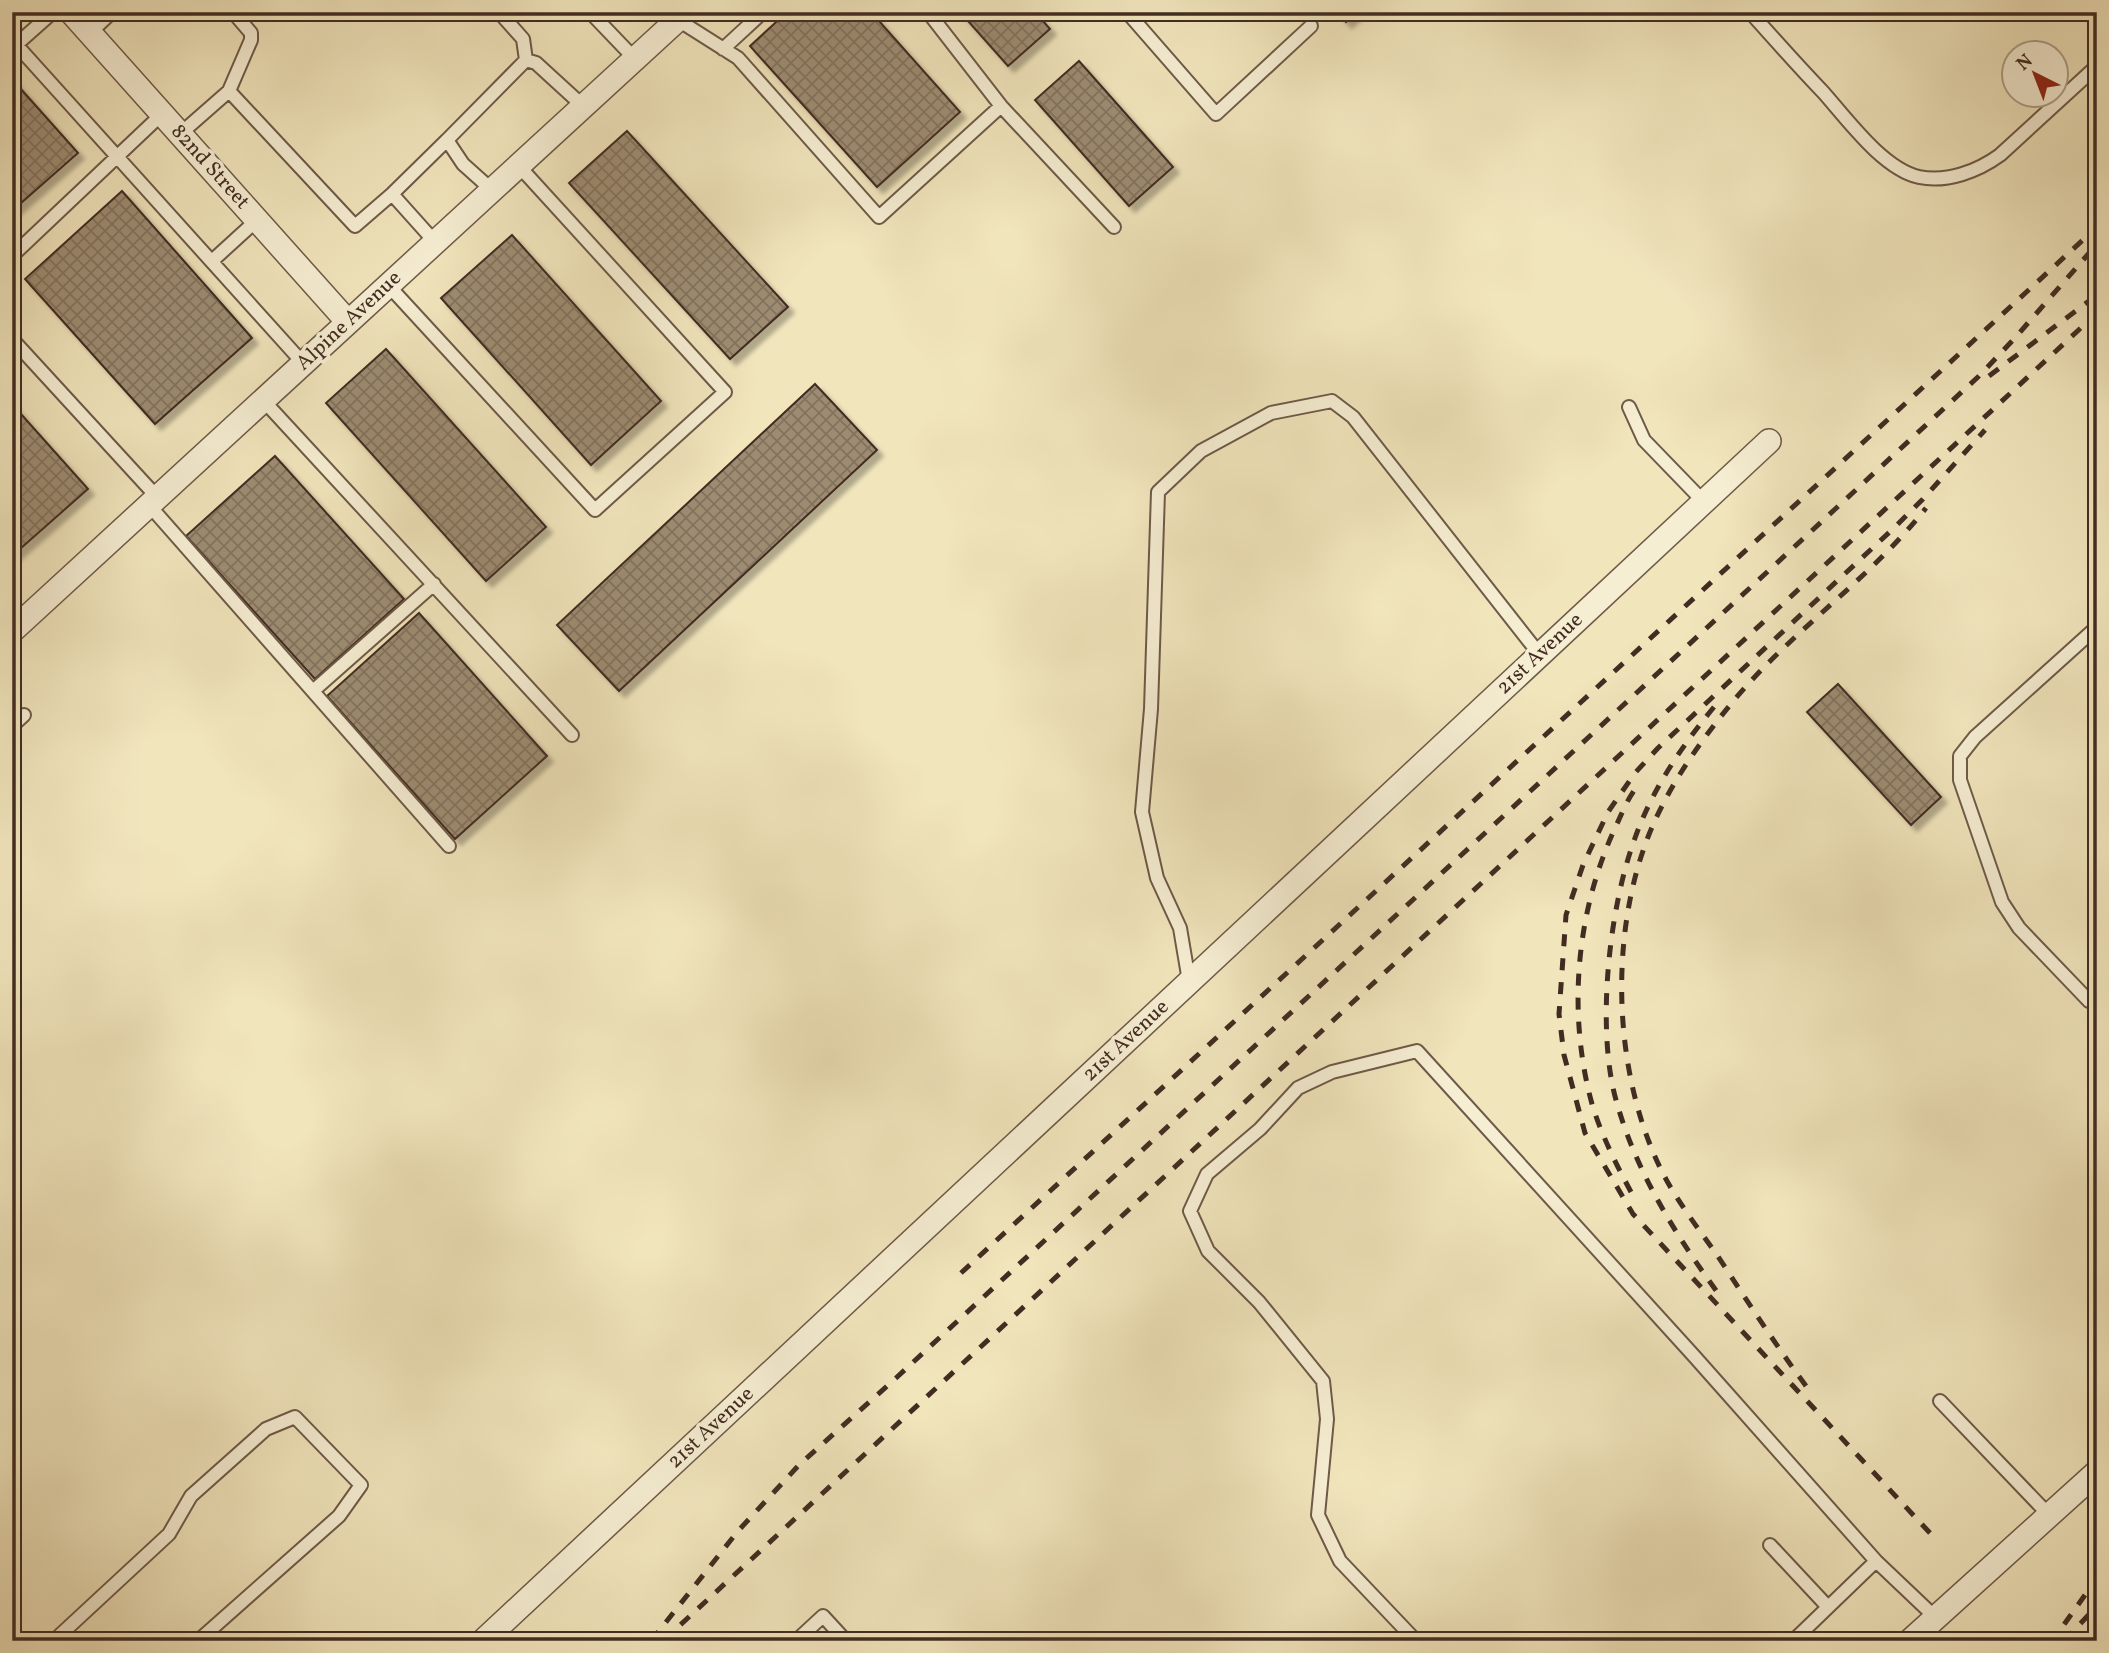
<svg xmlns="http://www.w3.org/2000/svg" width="2109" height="1653" viewBox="0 0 2109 1653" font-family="Vollkorn,serif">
  <defs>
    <pattern id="building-cross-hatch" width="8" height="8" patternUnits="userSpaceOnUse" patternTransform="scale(1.75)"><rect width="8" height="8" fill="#9d8c72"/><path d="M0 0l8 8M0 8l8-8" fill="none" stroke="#82735d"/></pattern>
    <filter id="shadow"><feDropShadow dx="6" dy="6" stdDeviation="2" flood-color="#0004"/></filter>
  </defs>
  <rect width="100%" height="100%" fill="#f1e5bc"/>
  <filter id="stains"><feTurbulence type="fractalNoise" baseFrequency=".00286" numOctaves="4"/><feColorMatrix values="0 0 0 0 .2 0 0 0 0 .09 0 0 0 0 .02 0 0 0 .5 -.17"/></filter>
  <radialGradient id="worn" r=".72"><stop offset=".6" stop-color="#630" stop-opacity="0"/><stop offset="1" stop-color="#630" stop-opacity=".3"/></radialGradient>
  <path fill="url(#building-cross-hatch)" stroke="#422c22" stroke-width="2" filter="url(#shadow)" d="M787,12H871L960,112L877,187L750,46Z
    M960,12H1035L1050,29L1008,66Z
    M1337,12H1357L1346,22Z
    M1079,61L1173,167L1129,206L1035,100Z
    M12,79L78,153L12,211Z
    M627,131L788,307L730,359L569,183Z
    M122,191L252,338L155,424L25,279Z
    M512,235L661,401L591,465L441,298Z
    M386,349L546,527L486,581L326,403Z
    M815,384L877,450L619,691L557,625Z
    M12,404L88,489L12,556Z
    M275,456L404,599L315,679L186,536Z
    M419,613L547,756L455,839L327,696Z
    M1838,684L1941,797L1911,825L1807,712Z"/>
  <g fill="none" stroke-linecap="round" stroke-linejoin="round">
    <g stroke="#6e5a48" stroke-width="16">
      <path id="lane" d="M499,12L523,39L526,60
        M590,12L635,59
        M928,12L1001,106L1114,227
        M1127,12L1216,114L1311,26
        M1750,12C1774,39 1798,66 1823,92C1847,119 1883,169 1919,177C1947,183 1978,171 2000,155L2097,66
        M678,20L738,58L879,217L1001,106
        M90,33L112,12
        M12,40L303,363
        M17,44L53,12
        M723,49L763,12
        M229,91L251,40V33L233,12
        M180,134L229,91L355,226L392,194
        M492,190L463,164L447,140L526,60L536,63L583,106
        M435,242L392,194L447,140
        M12,256L162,114
        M212,261L257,220
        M388,285L595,510L725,392L518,165
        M12,339L157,497
        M263,400L572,735
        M1629,407L1644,440L1704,502
        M149,505L449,846
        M2097,627L1975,737L1960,756V780L2002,902L2019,928L2089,1001L2097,1004
        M313,691L434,584
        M12,726L24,715
        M1189,981L1180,928L1157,878L1142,812L1151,709L1158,492L1201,451L1271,413L1332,401L1353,417L1540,655
        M1940,1401L2049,1515
        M1770,1545L1828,1607
        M59,1641V1636L169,1534L191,1496L266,1429L295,1417L361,1485L339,1516L198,1641
        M796,1641L823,1616L846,1641
        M1416,1641L1340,1561L1318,1515L1327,1419L1323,1381L1259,1302L1208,1251L1190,1211L1207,1174L1260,1129L1298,1088L1332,1072L1417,1051L1694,1356L1876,1561
        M1793,1641L1876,1561L1936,1618"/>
    </g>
    <g stroke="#6e5a48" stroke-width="26">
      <path id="street" d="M71,12L348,322
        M12,631L686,12
        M483,1641L1769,441
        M1910,1641L2097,1472"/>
    </g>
    <use href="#lane" stroke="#f6eed3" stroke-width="12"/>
    <use href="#street" stroke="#f6eed3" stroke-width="23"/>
    <path stroke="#422c22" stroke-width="5" stroke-dasharray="12 12" stroke-linecap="butt" d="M1989,376L2097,295
      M1714,707C1681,747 1652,790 1635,838C1609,908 1596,1028 1616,1100C1636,1173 1678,1239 1723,1300
      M1631,1192C1616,1164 1601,1134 1592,1104C1567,1013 1576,911 1616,826C1622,813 1627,800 1636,788
      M961,1273L2097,227
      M1806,1386C1775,1344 1746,1299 1717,1255C1700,1231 1681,1206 1667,1181C1613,1082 1608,940 1648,837C1668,786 1701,740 1735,699C1793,630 1870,579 1926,508
      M1930,1533L1633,1214L1585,1133L1564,1055L1559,1014L1566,915L1583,865L1608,812L1635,773L1658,748L1895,527L1923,499L1985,430
      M651,1641L738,1531L799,1465L896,1378L1979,376L2014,339L2097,244
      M663,1641L2097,313
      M2047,1641L2063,1626L2097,1578
      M2064,1641L2097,1606"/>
  </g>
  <g text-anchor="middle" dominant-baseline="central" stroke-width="7" stroke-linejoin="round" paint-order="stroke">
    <g font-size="21" fill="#422c22" stroke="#f6eed3">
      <text transform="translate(210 167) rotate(48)">82nd Street</text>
      <text transform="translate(349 321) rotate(-43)">Alpine Avenue</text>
      <text transform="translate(1540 654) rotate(-43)">21st Avenue</text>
      <text transform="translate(1126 1041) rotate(-43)">21st Avenue</text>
      <text transform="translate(711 1428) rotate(-43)">21st Avenue</text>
    </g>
  </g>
  <rect width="2109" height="1653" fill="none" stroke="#f1e5bc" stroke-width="42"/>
  <rect x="14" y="14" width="2081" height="1625" fill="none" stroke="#422c22" stroke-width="3.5"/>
  <rect x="21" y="21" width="2067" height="1611" fill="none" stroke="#422c22" stroke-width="2"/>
  <g transform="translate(2035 74) rotate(318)"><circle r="33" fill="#f6eed3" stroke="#aea08c" stroke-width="2"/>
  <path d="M0-5L12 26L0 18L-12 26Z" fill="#8f2418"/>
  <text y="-10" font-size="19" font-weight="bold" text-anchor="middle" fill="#422c22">N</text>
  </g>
  <rect width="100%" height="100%" filter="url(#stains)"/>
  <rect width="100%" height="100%" fill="url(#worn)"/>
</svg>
